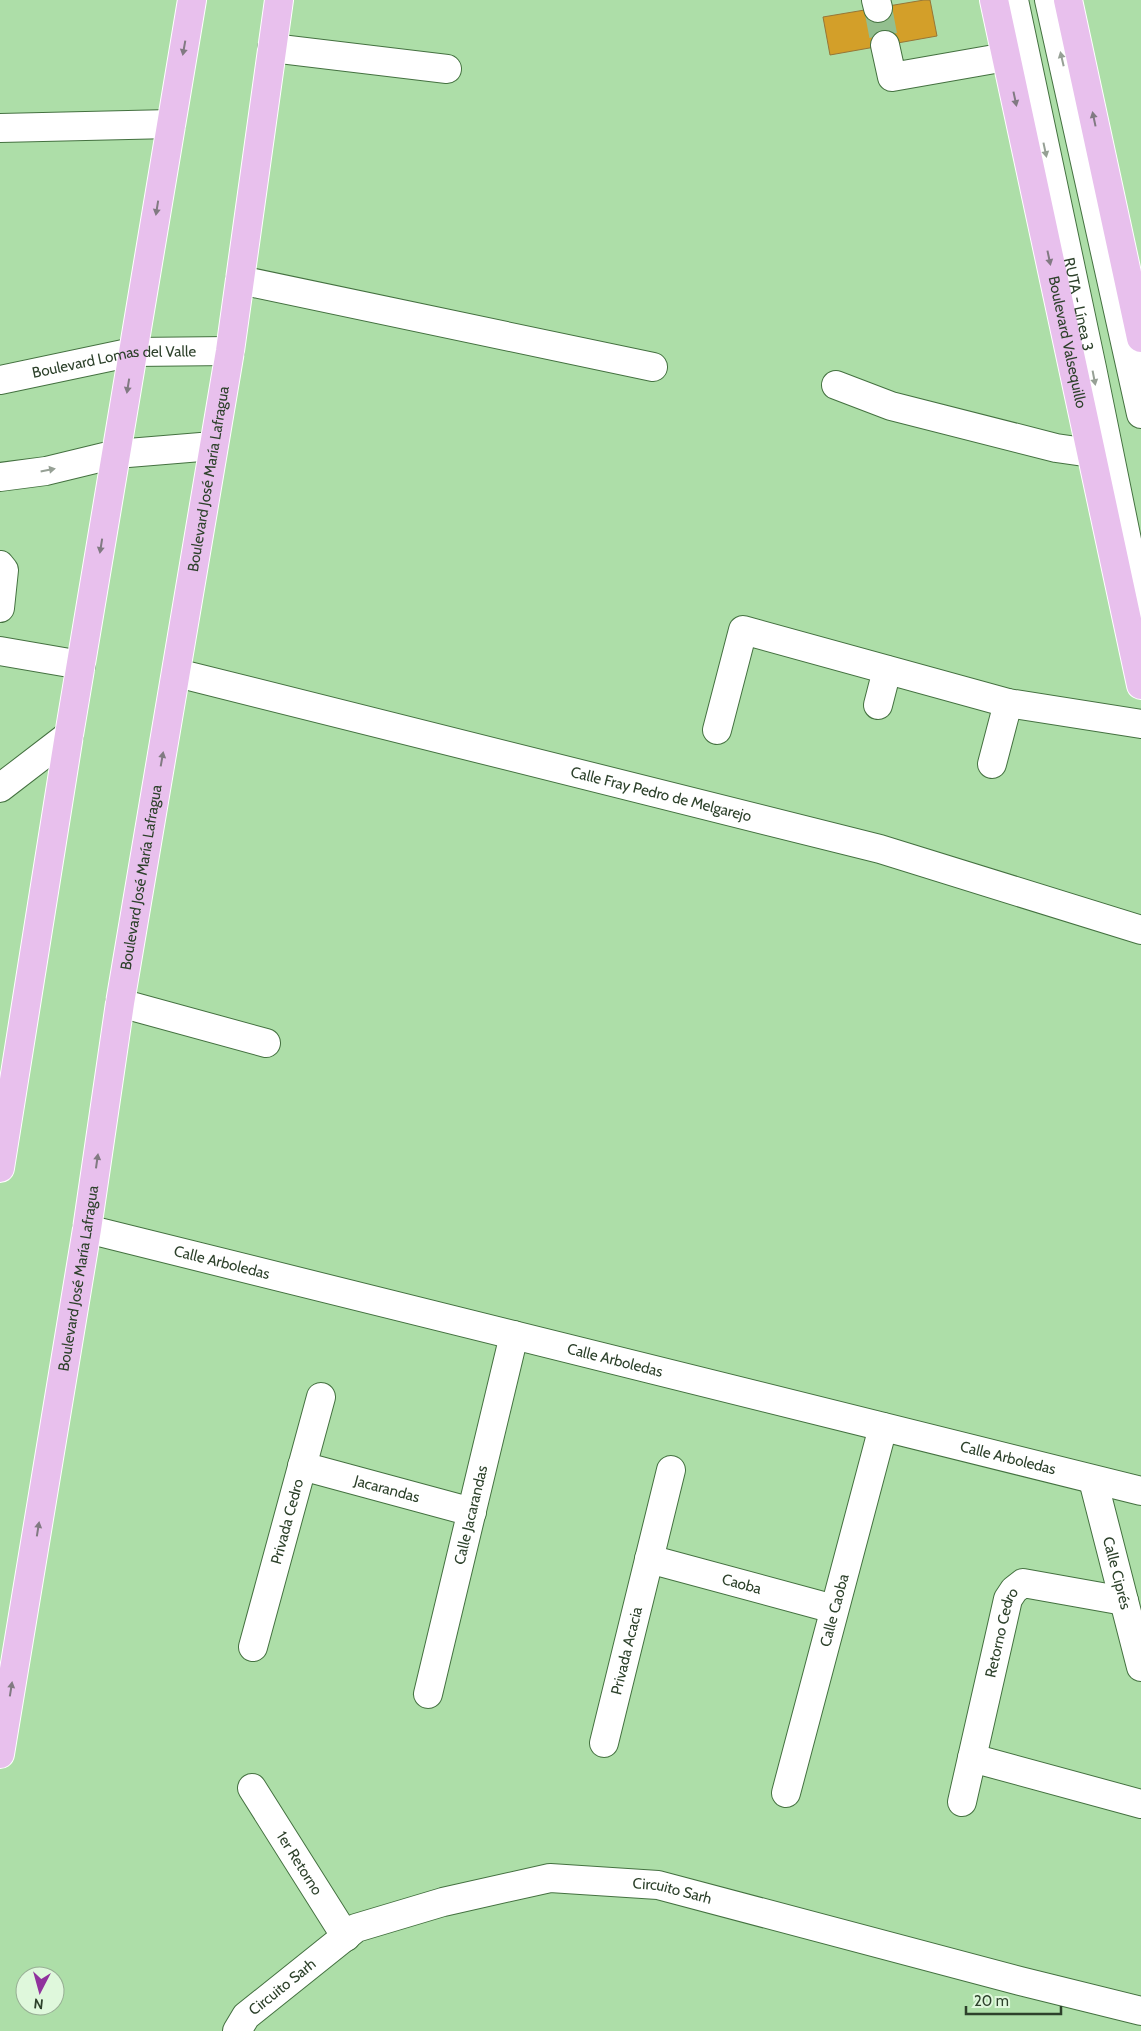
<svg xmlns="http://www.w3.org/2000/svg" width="1141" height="2031" viewBox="0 0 1141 2031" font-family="Cabin,sans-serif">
  <rect width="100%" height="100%" fill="#addea8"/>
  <path fill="#d39f29" stroke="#967638" d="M924,0H930L937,36L830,55L823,17Z"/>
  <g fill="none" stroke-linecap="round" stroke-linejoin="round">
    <path stroke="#93bf8f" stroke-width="28" stroke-dasharray="28 14" stroke-linecap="butt" d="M878,8L885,45"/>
    <g stroke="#447140" stroke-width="30">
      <g id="minor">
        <path d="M876,0L878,8"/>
        <path id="s1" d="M1014,0L1092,368L1141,609"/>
        <path d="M1049,0L1141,414"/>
        <path d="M885,45L892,77L1006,57"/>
        <path d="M272,48L447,69"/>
        <path d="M0,128L171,124"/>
        <path d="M240,280L653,367"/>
        <path id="s2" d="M0,380L133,352L230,351"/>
        <path d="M836,385L891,406L1056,448L1091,453"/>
        <path d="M0,477L46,471L116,454L213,446"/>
        <path d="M0,565L4,570L0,608"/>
        <path d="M0,651L81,665"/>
        <path id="s3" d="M177,673L880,849L1141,930"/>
        <path d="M878,705L887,670"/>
        <path d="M717,730L743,630L1008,703L1141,724"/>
        <path d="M992,764L1008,703"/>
        <path d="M0,788L69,735"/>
        <path d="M120,1003L266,1043"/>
        <path id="s4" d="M87,1229L1141,1491"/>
        <path id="s5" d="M302,1466L472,1512"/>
        <path id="s6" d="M1093,1480L1141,1667"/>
        <path id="s7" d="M649,1559L834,1609"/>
        <path id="s8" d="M253,1647L321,1397"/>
        <path id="s9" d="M428,1694L514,1335"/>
        <path id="s10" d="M604,1743L671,1470"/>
        <path d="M972,1758L1141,1804"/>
        <path id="s11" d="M252,1788L346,1937"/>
        <path id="s12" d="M786,1793L883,1427"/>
        <path id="s13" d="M962,1802L1008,1599L1014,1590L1023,1583L1124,1601"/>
        <path id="s14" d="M237,2031L246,2016L356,1928L443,1902L550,1878L658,1885L1020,1981L1141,2011"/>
      </g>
    </g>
    <g stroke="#fff" stroke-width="30">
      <g id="major">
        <path id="s15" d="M994,0L1141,685"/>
        <path d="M1068,0L1141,338"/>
        <path d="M0,1168L69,735L192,0"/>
        <path id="s16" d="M0,1754L87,1229L120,1003L230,351L279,0"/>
      </g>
    </g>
    <use href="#minor" stroke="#fff" stroke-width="28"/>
    <use href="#major" stroke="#e8c0ed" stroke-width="28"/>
  </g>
  <defs><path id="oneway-solid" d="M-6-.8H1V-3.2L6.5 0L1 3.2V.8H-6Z" transform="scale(1.25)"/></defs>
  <g fill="#817a82">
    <use href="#oneway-solid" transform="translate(184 48) rotate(100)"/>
    <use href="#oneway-solid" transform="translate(1015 99) rotate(78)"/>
    <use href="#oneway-solid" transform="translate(1094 119) rotate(-102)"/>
    <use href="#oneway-solid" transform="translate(157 208) rotate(99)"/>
    <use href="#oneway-solid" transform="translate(1049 258) rotate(78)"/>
    <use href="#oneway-solid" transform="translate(128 386) rotate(99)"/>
    <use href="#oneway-solid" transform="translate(101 546) rotate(99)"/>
    <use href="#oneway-solid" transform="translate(162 759) rotate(-80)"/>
    <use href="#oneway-solid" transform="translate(97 1161) rotate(-82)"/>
    <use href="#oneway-solid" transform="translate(38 1529) rotate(-81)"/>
    <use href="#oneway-solid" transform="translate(11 1689) rotate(-81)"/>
  </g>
  <g fill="#96a095">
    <use href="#oneway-solid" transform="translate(1062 59) rotate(-103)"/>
    <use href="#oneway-solid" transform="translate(1045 150) rotate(78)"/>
    <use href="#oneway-solid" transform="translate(1094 378) rotate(79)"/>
    <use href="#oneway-solid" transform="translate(48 470) rotate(-11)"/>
  </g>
  <g text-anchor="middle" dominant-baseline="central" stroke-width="4.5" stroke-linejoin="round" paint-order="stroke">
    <g font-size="15" fill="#2d412b" stroke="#dff8dc">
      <text stroke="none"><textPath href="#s1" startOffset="311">RUTA - Línea 3</textPath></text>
      <text stroke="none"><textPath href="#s15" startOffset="350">Boulevard Valsequillo</textPath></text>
      <text stroke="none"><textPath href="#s2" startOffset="116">Boulevard Lomas del Valle</textPath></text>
      <text stroke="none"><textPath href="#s16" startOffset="1292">Boulevard José María Lafragua</textPath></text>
      <text stroke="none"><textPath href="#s3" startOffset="499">Calle Fray Pedro de Melgarejo</textPath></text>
      <text stroke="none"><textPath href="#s16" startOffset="888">Boulevard José María Lafragua</textPath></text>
      <text stroke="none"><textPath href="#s4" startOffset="139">Calle Arboledas</textPath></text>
      <text stroke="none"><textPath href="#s16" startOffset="482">Boulevard José María Lafragua</textPath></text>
      <text stroke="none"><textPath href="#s4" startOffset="544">Calle Arboledas</textPath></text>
      <text stroke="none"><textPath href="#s4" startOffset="949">Calle Arboledas</textPath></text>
      <text stroke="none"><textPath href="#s5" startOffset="88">Jacarandas</textPath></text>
      <text stroke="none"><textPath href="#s9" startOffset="184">Calle Jacarandas</textPath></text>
      <text stroke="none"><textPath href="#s8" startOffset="130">Privada Cedro</textPath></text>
      <text stroke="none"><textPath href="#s6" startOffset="96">Calle Ciprés</textPath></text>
      <text stroke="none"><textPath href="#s7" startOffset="96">Caoba</textPath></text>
      <text stroke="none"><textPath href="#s12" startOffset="189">Calle Caoba</textPath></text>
      <text stroke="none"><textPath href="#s13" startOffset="174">Retorno Cedro</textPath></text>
      <text stroke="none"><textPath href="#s10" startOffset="95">Privada Acacia</textPath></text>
      <text stroke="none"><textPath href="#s11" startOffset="89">1er Retorno</textPath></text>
      <text stroke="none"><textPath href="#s14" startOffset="482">Circuito Sarh</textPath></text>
      <text stroke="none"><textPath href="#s14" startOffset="64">Circuito Sarh</textPath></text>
    </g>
  </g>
  <g transform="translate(40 1991) rotate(186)"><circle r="24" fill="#dff8dc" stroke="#98af95"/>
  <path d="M0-4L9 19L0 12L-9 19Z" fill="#90339d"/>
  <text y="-8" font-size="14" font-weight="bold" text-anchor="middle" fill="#2d412b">N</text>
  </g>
  <path d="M966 2006v8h95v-8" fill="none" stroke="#2d412b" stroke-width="2.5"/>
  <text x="974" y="2006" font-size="15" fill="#2d412b" stroke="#dff8dc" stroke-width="4" paint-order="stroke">20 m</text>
</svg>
